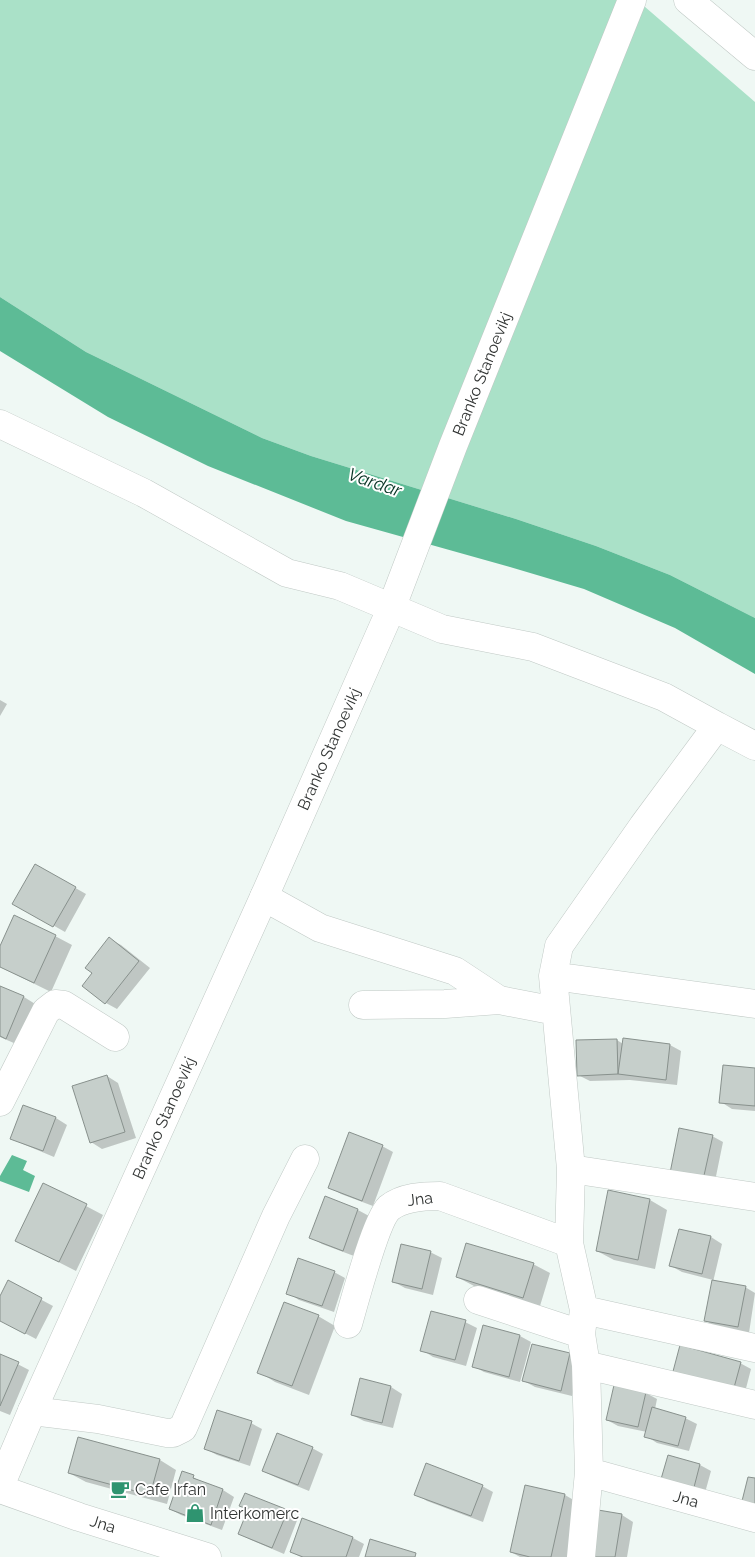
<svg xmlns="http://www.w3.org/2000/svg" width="755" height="1557" viewBox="0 0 755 1557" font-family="Raleway,sans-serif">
  <rect width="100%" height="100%" fill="#eff8f4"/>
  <path fill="#aae1c8" d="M0,0H637L755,102V618L670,575L596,546L516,519L311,456L262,438L86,352L0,297Z"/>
  <path fill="#5dbb96" d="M0,297L86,352L262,438L311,456L516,519L596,546L670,575L755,618V674L675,628L584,589L510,567L346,521L208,466L108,417L0,351Z
    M12,1155L27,1161L23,1170L35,1176L29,1192L0,1181V1176Z"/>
  <path fill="#0003" d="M0,700L7,704L0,716Z
    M35,865L86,894L65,932L14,903Z
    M55,936L72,945L51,992L0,967V949Z
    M110,939L121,945L150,968L117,1009L106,1003L94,973Z
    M0,987L24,997L40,1007L23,1047L0,1037Z
    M617,1040L623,1044L670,1045L681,1051L677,1085L630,1080L590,1081L578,1075Z
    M755,1069V1111L732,1109L721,1102Z
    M107,1076L118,1083L136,1138L102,1149L91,1142Z
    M24,1106L56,1118L67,1125L54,1157L23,1144L12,1138Z
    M712,1136L723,1142L714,1186L683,1179Z
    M382,1146L393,1152L373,1206L341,1194L330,1187Z
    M609,1192L650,1200L667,1210L655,1269L614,1260L597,1251Z
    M325,1198L358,1210L369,1216L354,1256L322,1244L311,1237Z
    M86,1206L103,1215L76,1271L17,1241Z
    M680,1230L711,1237L722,1244L713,1282L745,1287L755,1293L749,1333L717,1327L706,1321L713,1280L682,1272L671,1266Z
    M430,1252L442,1258L433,1295L405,1288L394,1282Z
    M533,1264L550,1273L540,1306L474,1286L457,1277Z
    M334,1272L345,1278L334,1312L299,1300L288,1293Z
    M8,1282L53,1306L36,1339L0,1320V1298Z
    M318,1316L335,1326L309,1395L275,1382L259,1372Z
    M465,1322L477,1328L466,1366L433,1357L422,1350Z
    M520,1336L531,1342L520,1382L484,1372L473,1366Z
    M569,1354L580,1360L572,1396L535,1387L524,1381Z
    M0,1355L29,1370L10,1415L0,1411Z
    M740,1363L751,1369L743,1400L683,1384Z
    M391,1387L402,1394L393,1428L364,1421L352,1415Z
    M646,1393L657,1399L655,1409L685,1418L697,1424L689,1451L657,1443L646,1436L647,1432L618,1426L607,1420Z
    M251,1423L262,1429L250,1466L217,1455L206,1449Z
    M79,1439L160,1460L176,1470L167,1504L86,1482L69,1473Z
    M312,1448L323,1454L309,1491L275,1477L263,1471Z
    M700,1465L711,1471L703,1500L672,1492Z
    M193,1477L204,1484L223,1490L234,1497L222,1530L181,1515L170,1509Z
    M482,1486L493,1492L483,1522L427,1501L416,1494Z
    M526,1486L565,1495L582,1505L570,1557H520L511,1552Z
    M241,1506L287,1512L298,1518L284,1554L251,1540L240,1534L249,1510Z
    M599,1511L622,1515L633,1522L627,1557H594Z
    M303,1520L353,1538L364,1544L359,1557H301L291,1552Z"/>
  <path fill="#c6cfcb" stroke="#88918d" d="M35,864L76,887L53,927L12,904Z
    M14,915L56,935L34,983L0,967V946Z
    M109,937L139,961L105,1004L82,986L92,973L85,968Z
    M0,986L24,996L6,1039L0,1036Z
    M623,1038L670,1044L666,1080L618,1074Z
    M617,1039L618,1074L577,1076L576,1040Z
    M723,1065L755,1068V1106L719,1103Z
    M107,1075L125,1132L90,1143L72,1086Z
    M23,1105L56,1117L43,1151L10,1139Z
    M679,1128L713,1135L703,1180L670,1173Z
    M349,1132L383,1145L362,1201L328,1188Z
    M43,1183L87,1204L59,1262L15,1241Z
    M608,1190L650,1199L638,1260L596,1251Z
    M325,1196L358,1209L343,1251L309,1238Z
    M679,1229L711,1236L702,1274L669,1266Z
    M466,1243L534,1263L523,1298L456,1277Z
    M401,1244L431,1251L422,1289L392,1282Z
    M298,1258L335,1271L322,1306L286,1294Z
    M8,1280L42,1298L25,1334L0,1321V1296Z
    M712,1280L746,1286L738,1327L704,1321Z
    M284,1302L319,1315L292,1386L257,1373Z
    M431,1311L466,1320L455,1360L420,1351Z
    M483,1325L520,1335L509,1377L472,1367Z
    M532,1344L570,1353L561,1391L522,1381Z
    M680,1345L741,1362L732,1395L671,1379Z
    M0,1354L19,1362L0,1406Z
    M360,1378L391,1386L382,1423L351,1415Z
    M614,1385L646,1392L638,1427L606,1420Z
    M652,1407L686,1417L678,1446L644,1437Z
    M217,1410L252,1421L239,1461L204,1449Z
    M277,1433L313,1447L298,1485L262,1471Z
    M78,1437L160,1459L150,1495L68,1473Z
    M668,1455L700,1464L692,1495L659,1486Z
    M426,1463L483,1485L471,1516L414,1495Z
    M182,1471L194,1475L193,1478L223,1489L211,1525L169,1509Z
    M748,1477L755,1478V1513L740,1509Z
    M525,1485L565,1494L551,1557H530L510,1552Z
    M245,1493L288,1510L272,1548L238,1534L248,1509L239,1506Z
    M598,1510L622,1514L615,1557H594Z
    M302,1518L353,1537L346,1557H303L290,1552Z
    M370,1539L416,1553L415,1557H365Z"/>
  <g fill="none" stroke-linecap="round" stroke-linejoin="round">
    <g stroke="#c0c9c5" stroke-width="29">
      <path id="minor" d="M688,0L755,56
        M0,424L144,493L287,573L340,586L442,629L533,647L664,697L717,726L643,826L559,946L553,976L571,1169L569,1243L584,1310L581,1334L586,1365L589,1472L581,1557
        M717,726L755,746
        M264,897L320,928L455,971L499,1000L556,1011
        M553,976L755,1004
        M363,1005L445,1004L499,1000
        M0,1102L46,1011L55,1004L64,1005L115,1037
        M571,1169L755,1197
        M478,1300L581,1334
        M584,1310L755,1348
        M348,1324C354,1303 376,1220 389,1208C403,1197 423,1196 440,1196L569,1243
        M586,1365L755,1405
        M32,1411L98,1419L167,1433H173L183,1428L276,1216L305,1159
        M589,1472L755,1518"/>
    </g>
    <g stroke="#c0c9c5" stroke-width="29">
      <path id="tertiary" d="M0,1486L32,1411L264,897L391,609L453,446L632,0
        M0,1489L79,1517L207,1557"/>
    </g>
    <use href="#minor" stroke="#fff" stroke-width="28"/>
    <use href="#tertiary" stroke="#fff" stroke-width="28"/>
  </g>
  <defs>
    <g id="cafe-bare" transform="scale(1.5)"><path d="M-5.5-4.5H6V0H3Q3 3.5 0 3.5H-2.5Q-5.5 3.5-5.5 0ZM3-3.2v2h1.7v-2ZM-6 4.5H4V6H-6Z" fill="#2f9470" stroke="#fff" stroke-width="2.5" paint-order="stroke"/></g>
    <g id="shop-bare" transform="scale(1.5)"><path d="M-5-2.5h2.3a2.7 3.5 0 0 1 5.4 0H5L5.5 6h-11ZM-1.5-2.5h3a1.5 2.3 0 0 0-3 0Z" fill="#2f9470" stroke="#fff" stroke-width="2.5" paint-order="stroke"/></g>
  </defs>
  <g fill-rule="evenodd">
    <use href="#cafe-bare" x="120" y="1489"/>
    <use href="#shop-bare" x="195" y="1513"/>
  </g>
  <g text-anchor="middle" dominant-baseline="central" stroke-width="4" stroke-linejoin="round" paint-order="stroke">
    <g font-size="16" fill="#313433" stroke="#fff">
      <text transform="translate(482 374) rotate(-68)">Branko Stanoevikj</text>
      <text transform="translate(329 749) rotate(-66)">Branko Stanoevikj</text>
      <text transform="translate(164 1118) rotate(-66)">Branko Stanoevikj</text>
      <text transform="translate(420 1199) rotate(-7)">Jna</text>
      <text transform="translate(686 1499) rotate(15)">Jna</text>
      <text transform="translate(103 1524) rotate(17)">Jna</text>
    </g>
    <g font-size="16" fill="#313433" stroke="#fff" text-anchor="start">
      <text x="135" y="1489">Cafe Irfan</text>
      <text x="210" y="1513">Interkomerc</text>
    </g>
    <g font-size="18" font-style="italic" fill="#083425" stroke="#fff">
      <text transform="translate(375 482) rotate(19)">Vardar</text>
    </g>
  </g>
</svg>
